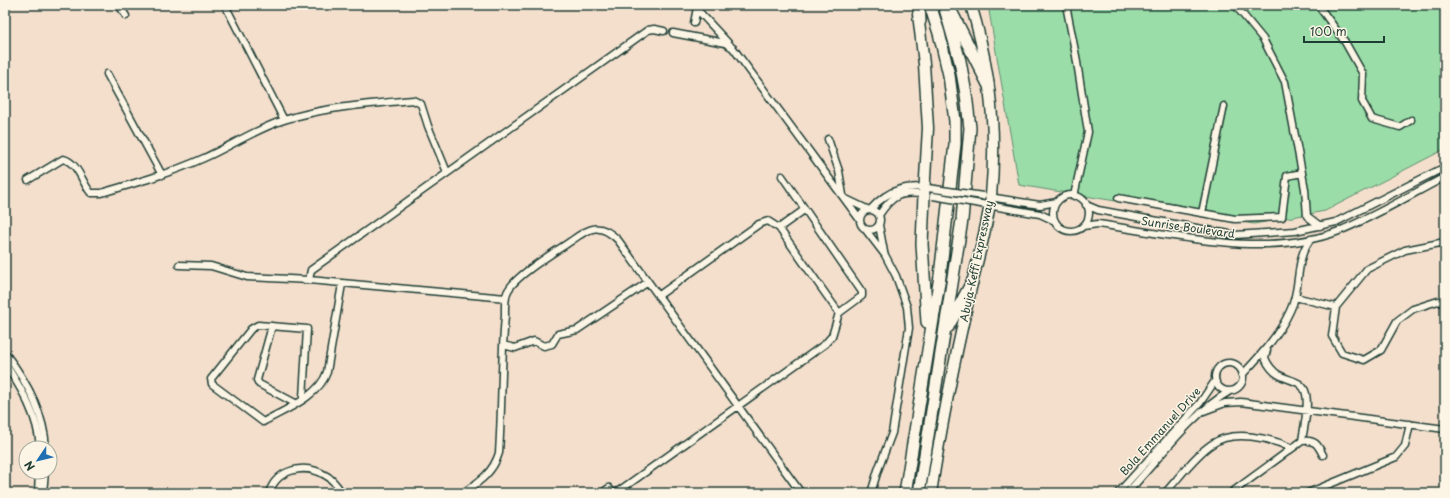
<svg xmlns="http://www.w3.org/2000/svg" width="1450" height="498" viewBox="0 0 1450 498" font-family="'Playpen Sans',sans-serif">
  <rect width="100%" height="100%" fill="#f4dfcd"/>
  <filter id="ink" filterUnits="userSpaceOnUse"><feTurbulence type="fractalNoise" baseFrequency=".025" numOctaves="2"/><feDisplacementMap in="SourceGraphic" scale="8" xChannelSelector="R" yChannelSelector="G"/><feConvolveMatrix kernelMatrix="1 2 1 2 8 2 1 2 1" color-interpolation-filters="sRGB"/></filter>
  <g filter="url(#ink)">
    <path fill="#9bdda8" stroke="#5d8d6e" d="M988,5H1445V149L1325,211L1254,224L1019,185Z"/>
    <g fill="none" stroke-linecap="round" stroke-linejoin="round">
      <g stroke="#1f3d34" stroke-width="9">
        <path id="minor" d="M119,5L126,16
          M225,5L284,120
          M693,5L730,45
          M1066,5L1076,56L1088,132L1074,196
          M1235,5L1263,39L1285,82L1305,189L1307,216L1320,226
          M1318,5L1345,42L1363,74L1362,101L1372,119L1400,127L1411,120
          M694,23L697,8
          M673,33L725,43L733,48L860,220
          M107,74L162,175
          M828,139L839,171L843,195
          M28,180L63,159C78,162 82,183 91,193H101C136,183 171,173 204,158C231,146 256,129 284,120C325,107 370,104 413,100L421,104L428,126L447,172
          M1053 213a18 18 0 1 1 36 0a18 18 0 1 1-36 0Z
          M989,197L1040,205L1057,202
          M1118,198L1235,219L1282,217L1287,176L1302,173
          M846,199L869,210
          M981,204L1040,214L1055,221
          M1086,205L1098,210L1235,235L1295,231L1336,222L1445,167
          M860 220a10 10 0 1 1 20 0a10 10 0 1 1-20 0Z
          M870,210C889,188 908,184 935,189
          M1202,213L1224,106
          M879,215C893,194 901,191 926,195
          M879,225L884,252
          M1083,226L1098,224C1173,235 1267,259 1339,231C1376,216 1410,195 1445,177
          M779,228L804,210
          M865,229L885,255L896,276L907,307L909,328L892,433L878,470L871,493
          M1445,242L1405,250L1367,269L1336,307L1332,336L1342,353L1364,360L1381,350L1397,321L1413,309L1438,301L1445,304
          M179,265L211,266L247,277L309,280L506,298
          M309,280L311,270L648,30L654,29L664,31
          M658,296L759,224L768,221L779,228L839,313
          M1295,297L1336,307
          M272,326L257,380L259,384L295,403
          M503,345L515,348L534,341L544,346L552,344L558,334L577,330L648,282
          M1267,350L1265,358C1268,365 1272,371 1279,375C1289,381 1303,380 1306,394C1309,408 1304,426 1302,441
          M5,353C26,380 44,413 46,448
          M5,363C22,390 38,415 40,448
          M1215 377a14 14 0 1 1 28 0a14 14 0 1 1-28 0Z
          M1242,375C1261,355 1279,335 1290,311C1302,288 1294,258 1311,239
          M303,398L307,329L258,325L251,329L211,379L212,384L263,422C284,410 319,397 327,372L342,284
          M1201,412L1225,403L1241,402L1445,429
          M38,493L39,472
          M43,493L45,472
          M269,493C277,469 304,463 325,475C332,478 338,487 342,493
          M463,493C479,482 493,473 499,453C502,408 501,362 505,316C505,308 504,296 509,289C518,274 555,252 571,241C590,227 600,222 618,240L801,493
          M602,493L609,488L613,493
          M616,493L825,344L832,336L839,313L862,296V292L782,176
          M1118,493L1200,403L1215,381
          M1127,493C1157,461 1193,412 1230,391
          M1165,493C1179,478 1195,455 1212,444C1233,429 1270,438 1292,448
          M1231,493L1302,441C1315,439 1318,445 1323,455
          M1308,493L1396,457L1405,446L1410,424"/>
      </g>
      <g stroke="#1f3d34" stroke-width="13">
        <path id="trunk" d="M918,14L924,64L928,128L924,195
          M931,493C941,427 954,362 969,297C976,263 987,231 991,196C997,132 990,67 971,5"/>
      </g>
      <g stroke="#1f3d34" stroke-width="14">
        <path id="motorway" d="M919,5L920,21
          M950,9L988,84
          M924,195L922,244L927,322
          M948,327L972,282
          M905,493L940,276L955,144V121L949,75L939,33L930,5
          M919,493L962,220L970,128L966,94L960,61L944,5"/>
      </g>
      <use href="#minor" stroke="#fcf5e5" stroke-width="6"/>
      <use href="#trunk" stroke="#fcf5e5" stroke-width="10"/>
      <use href="#motorway" stroke="#fcf5e5" stroke-width="11"/>
      <g stroke="#1f3d34" stroke-width="9" stroke-linecap="butt">
        <path id="minor-bridge" d="M935,189L983,196
          M933,196L981,204"/>
      </g>
      <use href="#minor-bridge" stroke="#fcf5e5" stroke-width="6"/>
    </g>
  </g>
  <g text-anchor="middle" dominant-baseline="central" stroke-width="3" stroke-linejoin="round" paint-order="stroke">
    <g font-size="11" fill="#1f3d34" stroke="#fcf5e5">
      <text transform="translate(1188 227) rotate(8)">Sunrise Boulevard</text>
      <text transform="translate(976 261) rotate(-78)">Abuja-Keffi Expressway</text>
      <text transform="translate(1160 431) rotate(-48)">Bola Emmanuel Drive</text>
    </g>
  </g>
  <rect width="1450" height="498" fill="none" stroke="#fcf5e5" stroke-width="20"/>
  <rect x="10" y="10" width="1430" height="478" fill="none" stroke="#1f3d34" stroke-width="1.5" filter="url(#ink)"/>
  <g transform="translate(38 460) rotate(235)"><circle r="19" fill="#fcf5e5" stroke="#a4ab9e"/>
  <path d="M0-3L7 15L0 10L-7 15Z" fill="#1f6fb2"/>
  <text y="-6" font-size="11" font-weight="bold" text-anchor="middle" fill="#1f3d34">N</text>
  </g>
  <path d="M1304 36v6h80v-6" fill="none" stroke="#1f3d34" stroke-width="2"/>
  <text x="1310" y="36" font-size="12" fill="#1f3d34" stroke="#fcf5e5" stroke-width="3" paint-order="stroke">100 m</text>
</svg>
